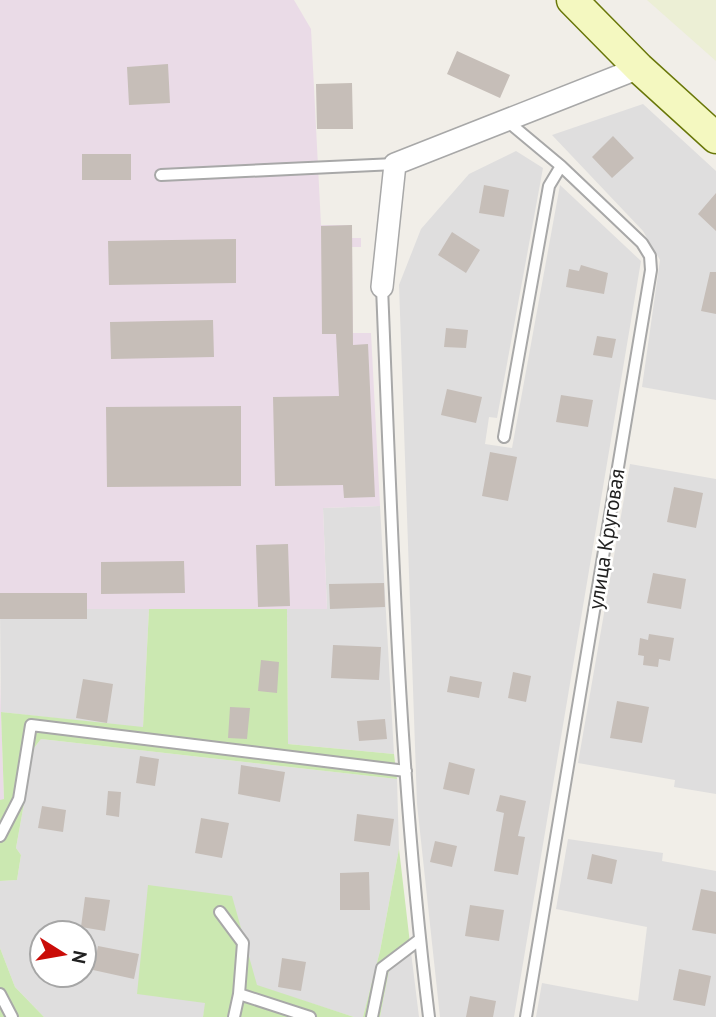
<svg xmlns="http://www.w3.org/2000/svg" width="716" height="1017" viewBox="0 0 716 1017" font-family="'PT Sans',sans-serif">
  <rect width="100%" height="100%" fill="#f1eee8"/>
  <path fill="#dfdede" fill-rule="evenodd" d="M643,104L716,171V400L642,387L660,260L643,231L552,135Z
    M516,151L543,168L497,418L489,417L485,444L512,448L560,185L641,261L514,1017H440L417,804L399,285L421,229L469,174Z
    M630,464L716,479V794L674,787L675,780L578,763Z
    M380,506L394,754L288,744L287,609L327,608L323,508Z
    M0,609H149L143,728L1,712Z
    M41,739L397,779L399,849L380,951L363,1017H354L257,986L206,1003L203,1017H44L15,987L0,948V881L17,880L21,855L16,848L34,748ZM42,933H84V975H42Z
    M568,839L663,853L662,861L716,871V1017H536L542,983L638,1001L647,927L556,909Z
    M411,952L419,1017H380L390,964Z"/>
  <path fill="#eadbe7" d="M0,0H294L311,29L321,225H352V238H361V247H352L353,333H371L380,506L323,508L327,609H0Z
    M0,679L4,800H0Z"/>
  <path fill="#ecefd5" d="M647,0H716V61Z"/>
  <path fill="#cbe8b1" d="M149,609H287L288,744L394,754L397,779L41,739L34,748L16,848L21,855L17,880L0,881V800L4,799L1,712L143,727Z
    M399,849L411,952L390,965L380,1017H363L380,951Z
    M148,885L232,896L257,985L354,1017H203L205,1003L137,994Z
    M0,948L15,987L44,1017H0Z"/>
  <path fill="#c6beb8" d="M457,51L510,75L500,98L447,74Z
    M168,64L170,103L129,105L127,67Z
    M352,83L353,129H317L316,84Z
    M613,136L634,158L612,178L592,157Z
    M82,154H131V180H82Z
    M484,185L509,190L504,217L479,213Z
    M716,193V231L698,214Z
    M352,225L353,345L368,344L375,497L344,498L343,485L275,486L273,397L339,396L336,334H322L321,226Z
    M452,232L480,250L466,273L438,255Z
    M236,239V283L109,285L108,241Z
    M581,265L608,273L604,294L566,287L569,269L579,271Z
    M710,272H716V314L701,311Z
    M213,320L214,357L111,359L110,322Z
    M446,328L468,330L466,348L444,347Z
    M597,336L616,339L612,358L593,355Z
    M447,389L482,397L476,423L441,415Z
    M561,395L593,400L588,427L556,422Z
    M241,406V486L107,487L106,407Z
    M490,452L517,457L508,501L482,496Z
    M674,487L703,493L696,528L667,522Z
    M288,544L290,606L258,607L256,545Z
    M184,561L185,593L101,594V562Z
    M653,573L686,579L681,609L647,603Z
    M384,583L385,607L330,609L329,584Z
    M0,593H87V619H0Z
    M649,634L674,638L670,661L659,659L658,667L643,665L644,656L638,655L640,638L648,640Z
    M333,645L381,647L379,680L331,678Z
    M261,660L279,662L277,693L258,691Z
    M513,672L531,676L526,702L508,698Z
    M450,676L482,682L479,698L447,692Z
    M83,679L113,684L107,723L76,718Z
    M617,701L649,707L642,743L610,738Z
    M230,707L250,708L247,739L228,738Z
    M385,719L387,739L359,741L357,721Z
    M140,756L159,759L155,786L136,783Z
    M449,762L475,769L469,795L443,789Z
    M241,765L285,772L280,802L238,794Z
    M108,791L121,792L119,817L106,815Z
    M500,795L526,801L518,836L525,837L518,875L494,871L504,813L496,811Z
    M42,806L66,810L63,832L38,828Z
    M357,814L394,819L390,846L354,841Z
    M201,818L229,823L222,858L195,853Z
    M435,841L457,846L452,867L430,862Z
    M592,854L617,860L612,884L587,879Z
    M369,872L370,910H340V873Z
    M701,889L716,892V934L692,930Z
    M85,897L110,900L105,931L81,927Z
    M470,905L504,910L499,941L465,936Z
    M98,946L139,954L134,979L93,970Z
    M282,958L306,962L301,991L278,987Z
    M679,969L711,976L705,1006L673,1000Z
    M470,996L496,1001L493,1017H466Z"/>
  <g fill="none" stroke-linecap="round" stroke-linejoin="round">
    <g stroke="#a8a8a8" stroke-width="14">
      <path id="lane" d="M506,120L561,166L642,243L650,256L651,270L526,1017
        M161,175L395,164
        M382,287C392,531 399,775 429,1017
        M504,437L549,186L561,166
        M0,836L19,799L31,725L406,771
        M220,912L243,943L239,994
        M0,994L12,1017
        M234,1017L239,994L310,1017
        M372,1017L382,968L419,940"/>
    </g>
    <g stroke="#a8a8a8" stroke-width="24">
      <path id="street" d="M382,287L395,164L639,68"/>
    </g>
    <g stroke="#697709" stroke-width="33">
      <path id="secondary" d="M572,0L639,68L716,138"/>
    </g>
    <use href="#lane" stroke="#fff" stroke-width="10"/>
    <use href="#street" stroke="#fff" stroke-width="21"/>
    <use href="#secondary" stroke="#f4f8c0" stroke-width="30"/>
  </g>
  <g text-anchor="middle" dominant-baseline="central" stroke-width="5" stroke-linejoin="round" paint-order="stroke">
    <g font-size="21" fill="#212121" stroke="#fff">
      <text transform="translate(606 539) rotate(-81)">улица Круговая</text>
    </g>
  </g>
  <g transform="translate(63 954) rotate(101)"><circle r="33" fill="#ffffff" stroke="#a6a6a6" stroke-width="2"/>
  <path d="M0-5L12 26L0 18L-12 26Z" fill="#ca0c08"/>
  <text y="-10" font-size="19" font-weight="bold" text-anchor="middle" fill="#212121">N</text>
  </g>
</svg>
